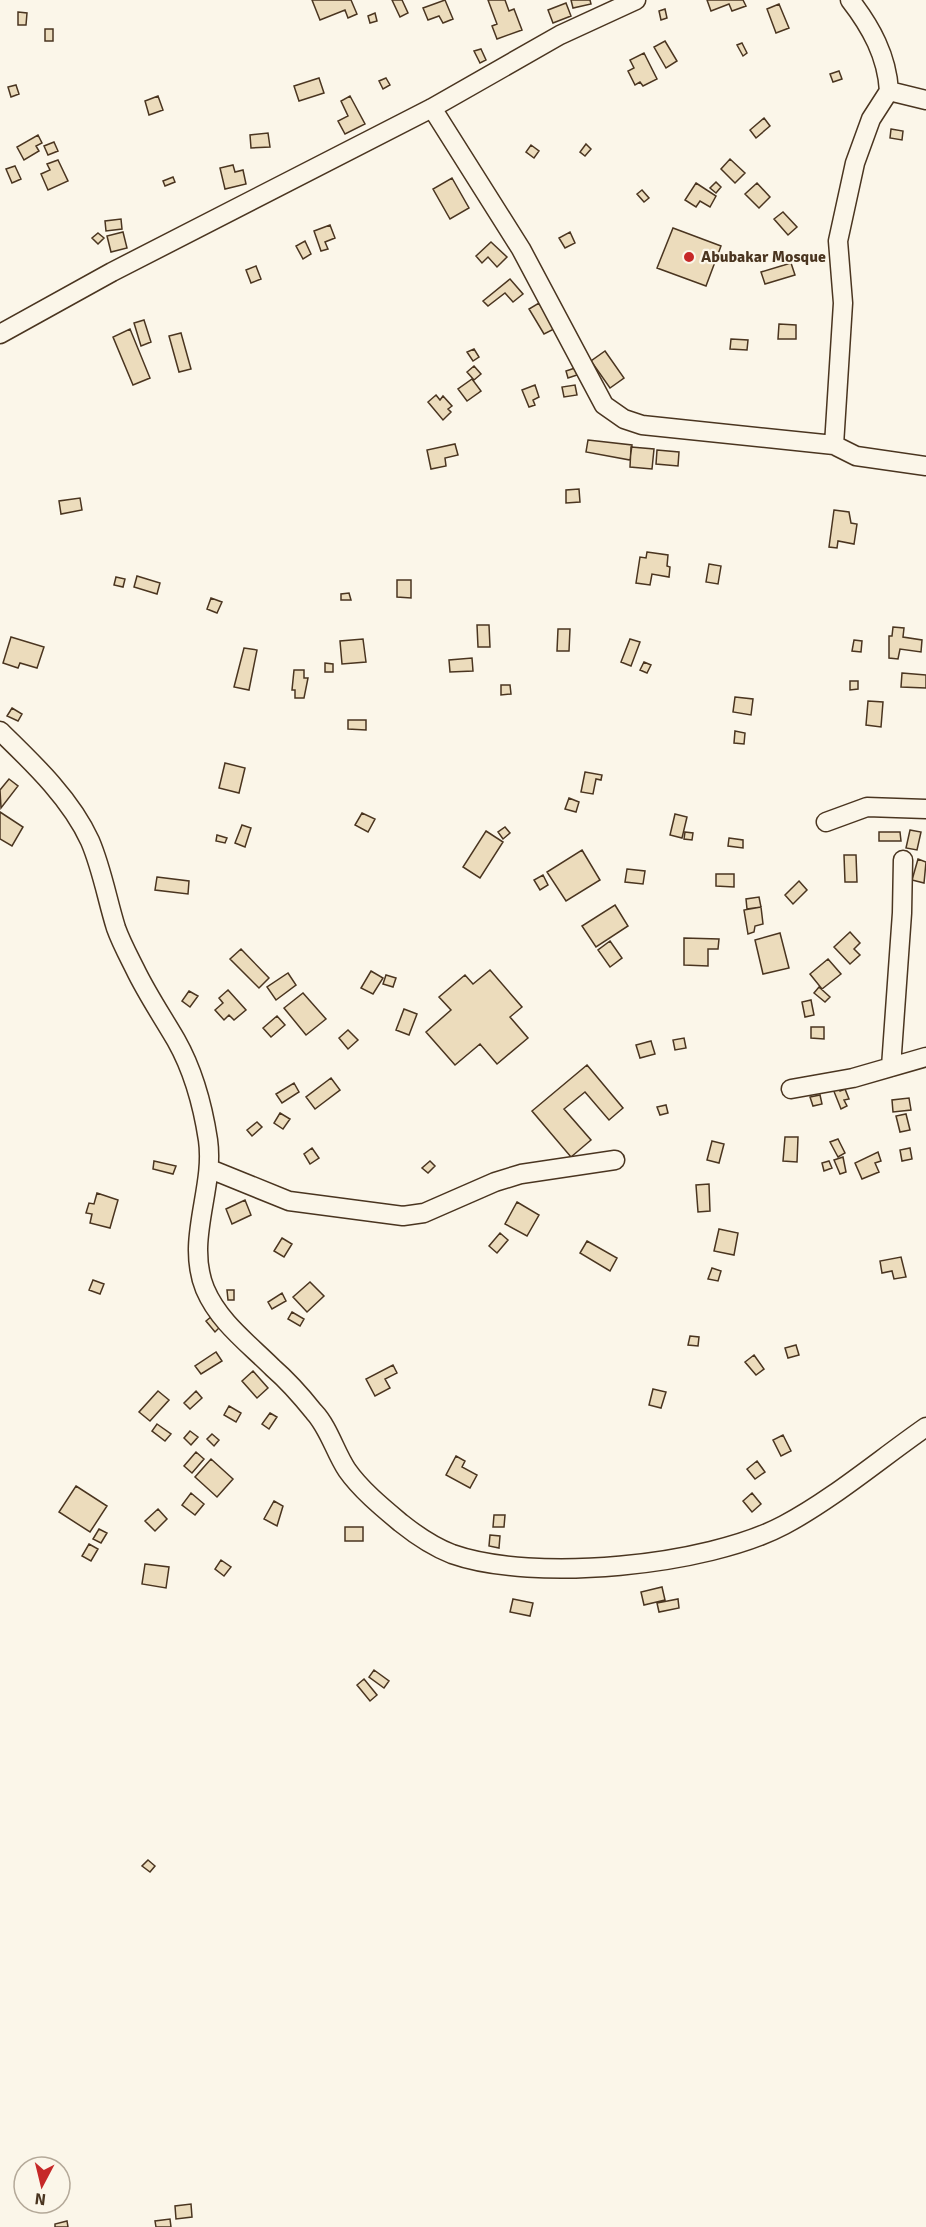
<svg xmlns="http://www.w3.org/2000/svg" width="926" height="2227" viewBox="0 0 926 2227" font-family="Signika,sans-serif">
  <rect width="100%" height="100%" fill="#fbf6e9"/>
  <path fill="#ecdcbc" stroke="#4a3520" stroke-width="1.5" d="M312,0H351L357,14L348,18L345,10L320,20Z
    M392,0H402L408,13L400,17Z
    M445,0L453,19L443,23L439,16L428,20L423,8Z
    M488,0H505L509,11L514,9L522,30L497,39L492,26L497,24Z
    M571,0H590L591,4L573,8Z
    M707,0H743L746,6L732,11L729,4L711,11Z
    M566,3L571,16L553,23L548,10Z
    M779,4L789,28L776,33L767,9Z
    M665,9L667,18L661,20L659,11Z
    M18,12L27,13L26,25H18Z
    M375,13L377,21L370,23L368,16Z
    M45,29H53V41H45Z
    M665,41L677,61L666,68L654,47Z
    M742,43L747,53L743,56L737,45Z
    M481,49L486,60L480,63L474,51Z
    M644,53L657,79L643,86L640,82L635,85L628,71L634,68L630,60Z
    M839,71L842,79L833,82L830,74Z
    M319,78L324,93L299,101L294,86Z
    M386,78L390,85L383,89L379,81Z
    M16,85L19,94L11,97L8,87Z
    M158,96L163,110L149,115L145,101Z
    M350,96L365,124L345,134L338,121L348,116L341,101Z
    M764,118L770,126L756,138L750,130Z
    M891,129L903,131L902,140L890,138Z
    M268,133L270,147L251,148L250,135Z
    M38,135L42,143L36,146L39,151L24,160L17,147Z
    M54,142L58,151L48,155L44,146Z
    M586,144L591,149L585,156L580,152Z
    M531,145L539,151L534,158L526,152Z
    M730,159L745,173L735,183L721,169Z
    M58,160L68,181L48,190L41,174L50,170L47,164Z
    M233,165L235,172L243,170L246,184L225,189L220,168Z
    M15,166L21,179L12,183L6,169Z
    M173,177L175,182L165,186L163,181Z
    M452,178L469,208L450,219L433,189Z
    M716,182L721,187L716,193L710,188Z
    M696,183L716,196L710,207L700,201L696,207L685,200Z
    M757,183L770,197L759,208L745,194Z
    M642,190L649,198L644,202L637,194Z
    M783,212L797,227L788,235L774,219Z
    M121,219L122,229L106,231L105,221Z
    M330,225L335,238L325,242L328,249L321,251L314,231Z
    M673,228L721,246L706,286L657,268Z
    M123,232L127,248L111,252L107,236Z
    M570,232L575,243L565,248L559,238Z
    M98,233L104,238L98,244L92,238Z
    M305,241L311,254L303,259L296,246Z
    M491,242L507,257L497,267L488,257L482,263L476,256Z
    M791,263L795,275L765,284L761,272Z
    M256,266L261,279L251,283L246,270Z
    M510,279L523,294L513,302L505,293L488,306L483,301Z
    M539,303L554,329L544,334L529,309Z
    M144,320L151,342L141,346L134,323Z
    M779,324L796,325V339H778Z
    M130,329L150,378L133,385L113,337Z
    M181,333L191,369L179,372L169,336Z
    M731,339L748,340L747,350L730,349Z
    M474,349L479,357L473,361L467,352Z
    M605,351L624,378L610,388L591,361Z
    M474,366L481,374L474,380L467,372Z
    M575,368L577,375L568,378L566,371Z
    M472,379L481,391L467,401L458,389Z
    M535,385L539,397L533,400L535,405L529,407L522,390Z
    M575,385L577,395L564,397L562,387Z
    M436,395L440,400L443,396L452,406L448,409L451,412L443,420L428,402Z
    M588,440L632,445L630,460L586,452Z
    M455,444L458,455L445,458L446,466L431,469L427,450Z
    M631,447L654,449L652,469L630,467Z
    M657,450L679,452L678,466L656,464Z
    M579,489L580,502L566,503V490Z
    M80,498L82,510L61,514L59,501Z
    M834,510L849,512L851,523L857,524L854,544L838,541L837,548L829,547Z
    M647,552L668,555L667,566L670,567L669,577L652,574L650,585L636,583L640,557L646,558Z
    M709,564L721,566L718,584L706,582Z
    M137,576L160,583L157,594L134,587Z
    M116,577L125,579L123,587L114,585Z
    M397,580H411V598L397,597Z
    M349,593L351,600H341V594Z
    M211,598L222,602L217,613L207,609Z
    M477,625H489L490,647H478Z
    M893,627L904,628L903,637L922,640L921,652L900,649L898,659L889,658V636H892Z
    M558,629H570L569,651H557Z
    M11,637L44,647L37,668L20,663L18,668L3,663Z
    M363,639L366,662L342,664L340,641Z
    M630,639L640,642L631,666L621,662Z
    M854,640L862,641L861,652L852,651Z
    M244,648L257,650L249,690L234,687Z
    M472,658L473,671L450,672L449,660Z
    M644,662L651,665L647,673L640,670Z
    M325,663L333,664V672H325Z
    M294,670H304V678H308L304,698H295V690H292Z
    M902,673L926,675V688L901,687Z
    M850,681H858V689L850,690Z
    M501,685H510L511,694L501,695Z
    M735,697L753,699L751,715L733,712Z
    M868,701L883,702L881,727L866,725Z
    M12,708L22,714L18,721L7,716Z
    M348,720H366V730L348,729Z
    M735,731L745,733L744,744L734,743Z
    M225,763L245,768L239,793L219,788Z
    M585,772L602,775L601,780L596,779L593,794L581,792Z
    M9,779L18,786L1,808L0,790Z
    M569,798L579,802L576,812L565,809Z
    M0,812L23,827L12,846L0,839Z
    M362,813L375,819L368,832L355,825Z
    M675,814L687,817L682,838L670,835Z
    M242,825L251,828L245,847L235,843Z
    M505,827L510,833L503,839L498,832Z
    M910,830L921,832L917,850L906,848Z
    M486,831L503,842L480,878L463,867Z
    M685,832L693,833L692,840L684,839Z
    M879,832H900L901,841H879Z
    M217,835L227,838L225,843L216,841Z
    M729,838L743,840V848L728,846Z
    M582,850L600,880L566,901L547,872Z
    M844,855H856L857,882H845Z
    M918,859L926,862L924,883L912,880Z
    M627,869L645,871L643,884L625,882Z
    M716,874H734V887L716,886Z
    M543,875L548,885L540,890L534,880Z
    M157,877L189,881L188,894L155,890Z
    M799,881L807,890L793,904L785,895Z
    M759,897L761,907L747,909L746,899Z
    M615,905L628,926L596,947L582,926Z
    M761,907L763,924L755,926L754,932L748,934L744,910Z
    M850,932L860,943L854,949L860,955L850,964L834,947Z
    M780,933L789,968L763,974L755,940Z
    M684,938L719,939L718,949H708V966L684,965Z
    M610,941L622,958L610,967L598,950Z
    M241,949L269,978L259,988L230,959Z
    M828,959L841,974L822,989L810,974Z
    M490,970L522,1007L510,1017L528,1038L497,1064L480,1044L455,1065L426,1032L451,1010L439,997L465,975L473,984Z
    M371,971L383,978L373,994L361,988Z
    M288,973L296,985L276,1000L267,987Z
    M386,975L396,978L393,987L383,984Z
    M819,987L830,997L825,1002L814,993Z
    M228,990L246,1010L234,1020L229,1015L224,1020L215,1010L223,1003L219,998Z
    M189,991L198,996L190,1007L182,1001Z
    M303,993L326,1019L306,1035L284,1008Z
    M811,1000L814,1015L805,1017L802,1002Z
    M404,1009L417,1014L409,1035L396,1030Z
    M277,1016L285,1025L271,1037L263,1028Z
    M811,1027H824V1039L811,1038Z
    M348,1030L358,1040L348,1049L339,1038Z
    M684,1038L686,1048L675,1050L673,1040Z
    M651,1041L655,1054L640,1058L636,1045Z
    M587,1065L623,1108L609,1120L585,1092L564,1109L591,1140L571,1157L532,1111Z
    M331,1078L340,1090L315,1109L306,1097Z
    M294,1083L299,1092L282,1103L276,1094Z
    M838,1087L840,1091L845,1089L849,1099L844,1100L847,1106L841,1109L833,1089Z
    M820,1095L822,1104L813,1106L810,1097Z
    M909,1098L911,1110L893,1112L892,1100Z
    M666,1105L668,1113L660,1115L657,1107Z
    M280,1113L290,1119L283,1129L274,1123Z
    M906,1114L910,1130L900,1132L896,1116Z
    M257,1122L262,1127L252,1136L247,1130Z
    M785,1137H798L797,1162L783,1161Z
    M838,1139L845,1153L838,1157L830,1142Z
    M712,1141L724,1144L719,1163L707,1160Z
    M312,1148L319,1158L310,1164L304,1154Z
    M910,1148L912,1159L902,1161L900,1150Z
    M878,1152L881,1161L875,1163L879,1172L862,1179L855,1163Z
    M843,1157L846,1172L840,1174L834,1160Z
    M154,1161L176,1166L173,1174L153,1169Z
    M430,1161L435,1166L428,1173L422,1168Z
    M829,1161L832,1168L824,1171L822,1163Z
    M709,1184L710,1211L698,1212L696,1185Z
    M97,1193L118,1200L110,1228L90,1223L92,1214L86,1213L89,1203L94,1204Z
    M245,1200L251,1215L232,1224L226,1209Z
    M517,1202L539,1215L527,1236L505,1224Z
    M719,1229L738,1233L734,1255L714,1251Z
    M500,1233L508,1240L497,1253L489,1246Z
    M282,1238L292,1244L284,1257L274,1251Z
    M587,1241L617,1258L610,1271L580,1253Z
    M901,1257L906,1277L894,1279L892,1271L882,1273L880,1261Z
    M712,1268L721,1271L718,1281L708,1279Z
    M93,1280L104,1284L100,1294L89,1290Z
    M310,1282L324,1296L307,1312L293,1297Z
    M227,1290H234V1300H228Z
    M282,1293L286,1301L272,1309L268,1302Z
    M292,1312L304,1319L300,1326L288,1319Z
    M212,1316L220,1327L215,1332L206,1321Z
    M690,1336L699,1337L698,1346L688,1345Z
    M796,1345L799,1355L788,1358L785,1348Z
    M216,1352L222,1361L201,1374L195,1366Z
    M754,1355L764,1369L756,1375L745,1362Z
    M393,1365L397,1373L385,1379L390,1388L375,1396L366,1379Z
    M253,1371L268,1388L257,1398L242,1381Z
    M653,1389L666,1392L661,1408L649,1405Z
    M158,1391L169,1400L150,1421L139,1412Z
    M196,1391L202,1398L190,1409L184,1403Z
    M229,1406L241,1413L236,1422L224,1415Z
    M270,1413L277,1417L269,1429L262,1424Z
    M157,1424L171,1434L165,1441L152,1431Z
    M190,1431L198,1437L191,1445L184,1438Z
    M212,1434L219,1440L214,1446L207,1439Z
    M783,1435L791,1451L781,1456L773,1440Z
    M196,1452L204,1459L192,1473L184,1466Z
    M456,1456L465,1461L462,1467L477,1475L470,1488L446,1475Z
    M211,1459L233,1479L217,1497L195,1477Z
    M757,1461L765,1472L755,1479L747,1469Z
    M76,1486L107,1506L90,1532L59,1512Z
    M191,1493L204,1504L195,1515L182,1505Z
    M752,1493L761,1504L752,1512L743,1501Z
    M274,1501L283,1506L277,1526L264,1519Z
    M158,1509L167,1519L155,1531L145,1521Z
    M494,1515H505L504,1527H493Z
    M345,1527H363V1541H345Z
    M99,1529L107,1533L101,1543L93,1539Z
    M490,1535L500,1536L499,1548L489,1546Z
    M89,1544L98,1549L91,1561L82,1556Z
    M221,1560L231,1567L224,1576L215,1569Z
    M145,1564L169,1567L166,1588L142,1584Z
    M662,1587L665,1600L644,1605L641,1592Z
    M513,1599L533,1603L530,1616L510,1612Z
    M678,1599L679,1608L659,1612L657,1603Z
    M374,1670L389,1681L384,1688L369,1677Z
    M364,1679L377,1695L370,1701L357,1685Z
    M148,1860L155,1866L150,1872L142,1866Z
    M191,2204L192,2217L176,2219L175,2206Z
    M170,2219L171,2227H156L155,2221Z
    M67,2221L68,2227H55V2224Z"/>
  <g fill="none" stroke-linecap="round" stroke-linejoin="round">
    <g stroke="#4a3520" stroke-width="21">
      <path id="minor" d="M889,91L926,100
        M432,108L521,249L604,405L624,419L642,425L834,445L856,456L926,466
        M0,334L112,272L432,108L560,35L636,0
        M834,445L843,303L838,241L855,163L871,119L889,91C887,56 871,27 850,0
        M0,731C33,763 71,799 90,841C102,869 107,899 116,928C121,942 128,955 135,969C147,994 162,1016 176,1040C193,1070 203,1107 208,1140C215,1189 185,1240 205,1289C219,1322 248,1343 273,1368C288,1381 302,1397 314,1412C329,1428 335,1452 347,1470C361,1490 383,1508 401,1523C416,1535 434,1547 452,1554C534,1583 707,1566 784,1525C833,1499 880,1459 926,1427
        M826,822L867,807L926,809
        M891,1067L902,913L903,860
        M791,1089L853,1078L926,1057
        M210,1169L289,1201L403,1216L424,1213L495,1182L521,1174L615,1160"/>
    </g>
    <use href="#minor" stroke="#fbf6e9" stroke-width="18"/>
  </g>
  <circle fill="#c62828" stroke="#fbf6e9" stroke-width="2" cx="689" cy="257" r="6"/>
  <g text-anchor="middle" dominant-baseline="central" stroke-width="4.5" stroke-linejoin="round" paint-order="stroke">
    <g font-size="16" font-weight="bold" fill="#4a3520" stroke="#fbf6e9" text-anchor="start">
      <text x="701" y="257">Abubakar Mosque</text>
    </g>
  </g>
  <g transform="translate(42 2185) rotate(187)"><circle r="28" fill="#fbf6e9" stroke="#b4a999" stroke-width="1.5"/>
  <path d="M0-4.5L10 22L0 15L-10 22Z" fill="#c62828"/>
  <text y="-9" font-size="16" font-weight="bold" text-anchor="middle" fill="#4a3520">N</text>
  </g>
</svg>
